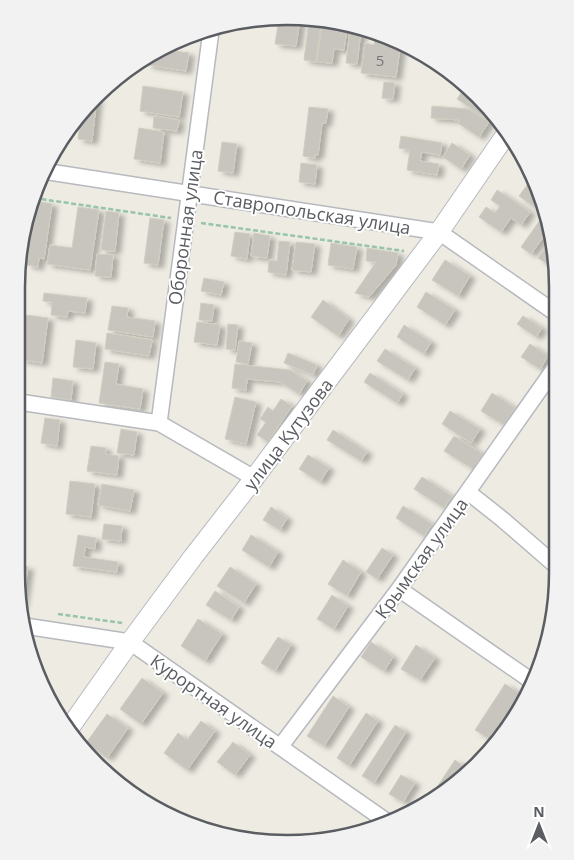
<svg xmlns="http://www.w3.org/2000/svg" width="574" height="860" viewBox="0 0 574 860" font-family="'Open Sans',sans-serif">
  <defs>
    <filter id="shadow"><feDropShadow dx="5.5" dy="3" stdDeviation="2.5" flood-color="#0004"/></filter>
  </defs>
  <rect width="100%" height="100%" fill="#edebe2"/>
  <path fill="#c8c5bf" stroke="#d1cec0" filter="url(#shadow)" d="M287,16L300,19L296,46L275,44L279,18Z
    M309,21L321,23L316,62L304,60Z
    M322,23L347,28L344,50L334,49L332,63L317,62Z
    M350,29L361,31L357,64L346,63Z
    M375,38L392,40L391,47L400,48L396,77L361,73L365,43L374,45Z
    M168,47L167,50L189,53L186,71L147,65L148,61Z
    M384,82L395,83L393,99L382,98Z
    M143,86L183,92L179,117L140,111Z
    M465,87L478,95L493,117L490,121L457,99Z
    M95,96H97L92,141L78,139L81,116Z
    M432,106L468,109L489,122L479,137L458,123L460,120L431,118Z
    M309,107L328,109L326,123H322L318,155H315V158L303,156Z
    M154,116L179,120L177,131L153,128Z
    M139,128L164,132L160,163L134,159Z
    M401,136L442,143L440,155L422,152L420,161L439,164L437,175L407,170L410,150L399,148Z
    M222,142L237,144L233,173L218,171Z
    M452,143L470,155L461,169L443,157Z
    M301,163L317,165L315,184L299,182Z
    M533,177L537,183L541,203L537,209L519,196Z
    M497,190L530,212L521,225L511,218L501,232L479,217L486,207L495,213L500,206L491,200Z
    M36,201L52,204L44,259L39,258L38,267L27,265Z
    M78,207L99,210L90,270L47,264L50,245L72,248Z
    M106,211L119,213L115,251L101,250Z
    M150,218L164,220L158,265L144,263Z
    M540,220L545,223L547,232L531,254L521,247Z
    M235,232L250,234L247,259L231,256Z
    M254,233L270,236L267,258L251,256Z
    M279,241L290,242L286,275L268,272L269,260L277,261Z
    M296,242L315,244L311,272L292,270Z
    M549,242L553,266L552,267L538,258Z
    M331,243L357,247L353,269L328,265Z
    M367,248L398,253L396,265L369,297L355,293L376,262L366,261Z
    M97,254L113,255L111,277L95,276Z
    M445,260L470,276L458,296L432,280Z
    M204,278L224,282L221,295L201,291Z
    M426,292L455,310L445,325L417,307Z
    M44,293L87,298L85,313L68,311L67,317L51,315L52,302L43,301Z
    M323,300L349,319L338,336L311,317Z
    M201,303L214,305L212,321L199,320Z
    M112,306L128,308L127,317L155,321L153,337L108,330Z
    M26,315L48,318L42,363L21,360Z
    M523,316L542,328L536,337L517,324Z
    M197,322L220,325L217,345L194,342Z
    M228,324L238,325L235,350L226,349Z
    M404,325L431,342L424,354L397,337Z
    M107,333L152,340L149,356L105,349Z
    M76,340L96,343L93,369L73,367Z
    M239,341L252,343L248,364L236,362Z
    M530,344L548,356L540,369L521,357Z
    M385,349L415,368L408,380L377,361Z
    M288,353L317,365L313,375L284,363Z
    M105,362L119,364L116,384L143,389L140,409L99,403Z
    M235,364L290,370L307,381L299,394L280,382L247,379L246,390L232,388Z
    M370,373L403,394L397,403L364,382Z
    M53,378L73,381L71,400L51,397Z
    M492,393L515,408L504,425L481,411Z
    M235,397L256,402L246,444L225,439Z
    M281,399L292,406L268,442L257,435L266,422L260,419L268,407L273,411Z
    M450,411L480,429L471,443L442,424Z
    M45,418L60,420L57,446L41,443Z
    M121,429L137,432L134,455L117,453Z
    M333,430L367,452L361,461L327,440Z
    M454,436L483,454L473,469L444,451Z
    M91,446L106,448L105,454L119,456L117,475L87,471Z
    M308,455L329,468L320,482L299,469Z
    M422,477L452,496L444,508L414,489Z
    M70,481L95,484L91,517L66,514Z
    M102,484L134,490L130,511L98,505Z
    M403,506L432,524L424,536L396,518Z
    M271,507L287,518L280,530L263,520Z
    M104,524L122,526L121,541L102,539Z
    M78,535L96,538L95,549L85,547L84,557L118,562L117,572L73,566Z
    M251,535L278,552L269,567L242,550Z
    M382,548L393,555L377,579L366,572Z
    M343,560L361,572L347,596L328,584Z
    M16,566L28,567L22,607L16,573Z
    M230,567L256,584L244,603L217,586Z
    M215,591L239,607L231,620L206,605Z
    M332,595L348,606L334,629L317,619Z
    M198,619L222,634L205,661L181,646Z
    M278,637L291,645L275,671L261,663Z
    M371,642L393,657L384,671L361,657Z
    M416,645L435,658L420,680L401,669Z
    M142,678L163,693L141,724L120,709Z
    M505,684L524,696L494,742L475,730Z
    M333,696L349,707L324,746L307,736Z
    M366,713L378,721L349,766L337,758Z
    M107,714L128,728L107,758L86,743Z
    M201,721L215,731L187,770L164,753L178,733L187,740Z
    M395,725L406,732L374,783L362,776Z
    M233,742L250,755L235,775L217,762Z
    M455,760L466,768L460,776L462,777L425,805Z
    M401,775L415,783L403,802L389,794Z"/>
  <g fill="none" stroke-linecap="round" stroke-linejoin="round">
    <g stroke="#b7b9be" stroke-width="18">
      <path id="minor" d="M43,171L439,232L557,314
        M19,402L159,423L254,478
        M159,423L211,31
        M468,492L502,519L554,564
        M399,589L533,682
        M25,626L130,642L386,821
        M280,747L399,589L557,365"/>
    </g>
    <g stroke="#b7b9be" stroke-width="21">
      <path id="tertiary" d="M68,730L130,642L193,557L249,485L439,232L505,136"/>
    </g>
    <path stroke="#98c4a9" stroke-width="2.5" stroke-dasharray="5 2.5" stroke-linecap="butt" d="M34,198L171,218
      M201,223L404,251
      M58,614L122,623"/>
    <use href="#minor" stroke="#fff" stroke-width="15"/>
    <use href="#tertiary" stroke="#fff" stroke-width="19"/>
  </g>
  <g text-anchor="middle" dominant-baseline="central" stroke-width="4" stroke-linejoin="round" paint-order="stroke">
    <g font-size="15" fill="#767779">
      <text x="380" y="60">5</text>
    </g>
    <g font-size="18" fill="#5a5d62" stroke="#fff">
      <text transform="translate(312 212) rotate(9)">Ставропольская улица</text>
      <text transform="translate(185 227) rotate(-82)">Оборонная улица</text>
      <text transform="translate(288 434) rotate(-53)">улица Кутузова</text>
      <text transform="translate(421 558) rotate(-54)">Крымская улица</text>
      <text transform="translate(214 701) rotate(35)">Курортная улица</text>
    </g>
  </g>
  <path d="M0 0H574V860H0ZM287 25H287A262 262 0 0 1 549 287V573A262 262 0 0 1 287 835H287A262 262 0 0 1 25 573V287A262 262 0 0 1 287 25Z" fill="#f2f2f2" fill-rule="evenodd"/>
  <path fill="none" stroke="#5a5d62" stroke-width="2.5" d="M287 25H287A262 262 0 0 1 549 287V573A262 262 0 0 1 287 835H287A262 262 0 0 1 25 573V287A262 262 0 0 1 287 25Z"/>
  <g transform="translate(539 825)" stroke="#ffffff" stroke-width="4" paint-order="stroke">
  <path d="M0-4L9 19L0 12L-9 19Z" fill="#5a5d62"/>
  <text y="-8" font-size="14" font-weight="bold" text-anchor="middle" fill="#5a5d62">N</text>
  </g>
</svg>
